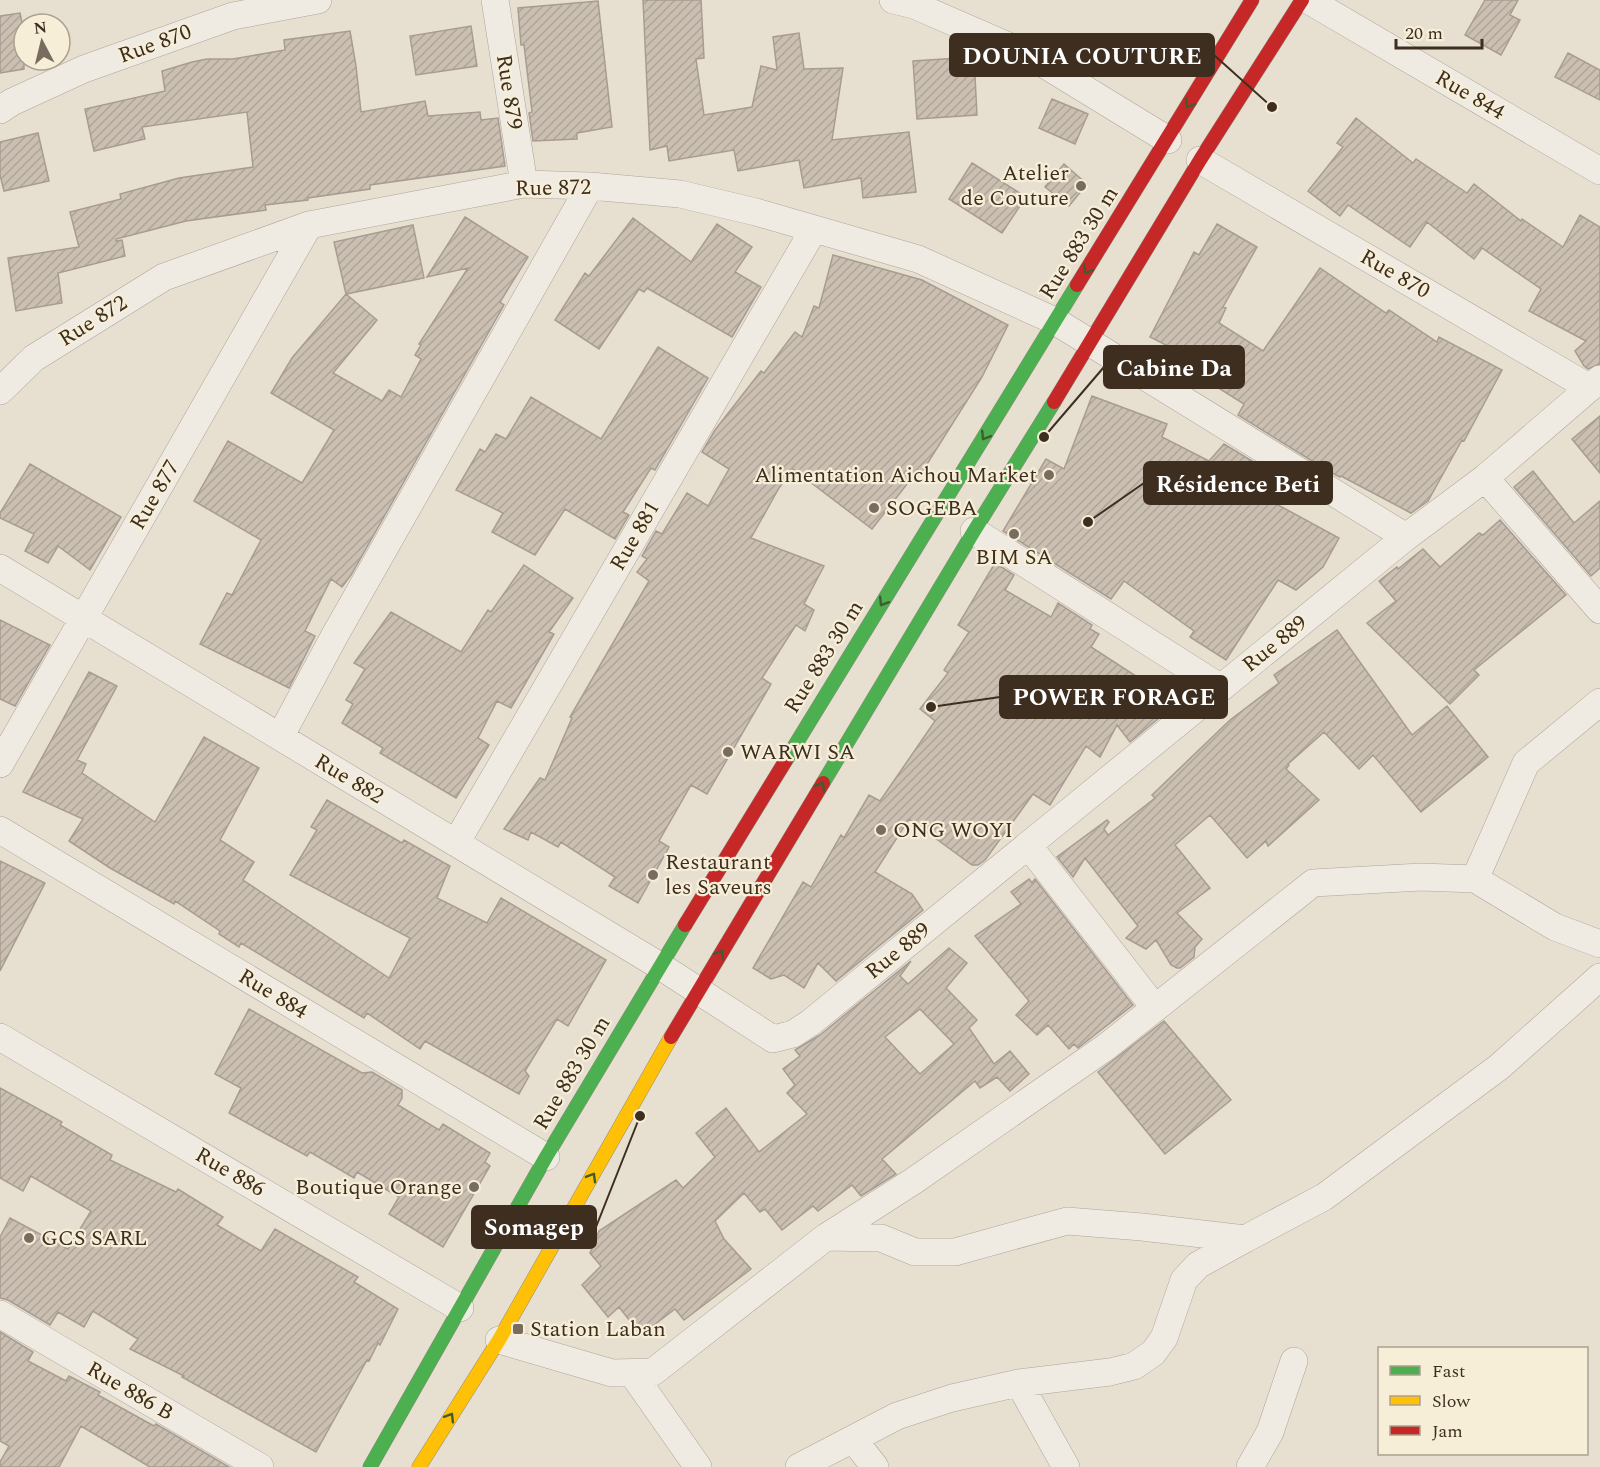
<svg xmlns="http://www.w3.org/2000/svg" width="1600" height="1467" viewBox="0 0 1600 1467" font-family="Spectral,serif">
  <defs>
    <pattern id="building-hatch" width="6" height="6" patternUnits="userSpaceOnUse" patternTransform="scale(1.5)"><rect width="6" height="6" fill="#cbbfb2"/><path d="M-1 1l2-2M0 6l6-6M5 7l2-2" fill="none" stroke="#afa499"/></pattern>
  </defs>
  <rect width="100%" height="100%" fill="#e7e0d1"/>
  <path fill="url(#building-hatch)" stroke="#a89c90" stroke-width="1.5" fill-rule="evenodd" d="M643,0H701L704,58L696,59L704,115L752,107L761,66L777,70L773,37L799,33L804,69L843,68L832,140L909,132L916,192L863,198L861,178L804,188L799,160L738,171L734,150L669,161L667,146L650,150Z
    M1485,0H1518L1510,15L1520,20L1501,55L1465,35Z
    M598,1L612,127L577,133V139L533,141L529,113L532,112L524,45H521L518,8Z
    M20,13L24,33V69L0,73V16Z
    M471,26L477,66L416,75L410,36Z
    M350,31L356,66L361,112L425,101L428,116L480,112L481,120L498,118L505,166L370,185V189L308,198V200L265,205L266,210L186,221L116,239V241L122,240L125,256L58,273L62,303L16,311L8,258L79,247L70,212L121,199L120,194L179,178L253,167L247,112L142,127L145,139L94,151L85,109L165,91L162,71L192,62L207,59H233L285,50L284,40Z
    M1568,53L1600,70V100L1555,77Z
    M974,57L977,115L917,119L913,61Z
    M1052,99L1088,114L1075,144L1039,128Z
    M1356,118L1413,163L1416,159L1467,193L1474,184L1521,221L1522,219L1563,247L1580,215L1600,227V364L1588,369L1584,366L1575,351L1586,341L1529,311L1541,289L1482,248L1474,259L1427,222L1410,247L1348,205L1340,216L1308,191L1343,147L1337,143Z
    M38,133L49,181L4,191L0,175V142Z
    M972,163L1026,197L1002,233L949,199Z
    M1064,164L1087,184L1069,206L1045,187Z
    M465,217L528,257L500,302L504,305L351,575L342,587L331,579L305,631L315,636L289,688L200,644L227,593L232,595L261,540L194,501L228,441L302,483L334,430L271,393L292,358L346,294L377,320L333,373L382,401L389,390L401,397L421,359L415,355L421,345L419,344L468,268L427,277Z
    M633,218L691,262L717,224L752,247L735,272L761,287L732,337L647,288L644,292L639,289L599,349L555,320L585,273L589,276Z
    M1217,224L1257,247L1223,307L1226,308L1219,323L1263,351L1320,268L1386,313L1389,310L1437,342L1439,337L1502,370L1464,441L1462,440L1428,501L1411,513L1341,476L1340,477L1330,472L1238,415L1244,404L1198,375L1205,365L1150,337L1194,252L1199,255Z
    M413,225L424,278L346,294L334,242Z
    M833,255L922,280L1008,325L982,377L922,472L918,470L872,529L793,469L779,488L751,538L824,566L804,604L814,610L805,631L796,625L762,678L771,684L707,794L691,785L659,841L669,847L638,903L609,886L615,877L561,842L558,847L531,832L528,840L504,829L540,778L545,780L572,718L570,717L649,581L637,572L647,559L642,556L656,531L662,534L687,493L708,506L729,469L702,452L715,430L761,371L764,373L795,332L802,337L814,306L819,308Z
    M658,347L708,378L655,470L651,468L623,512L629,515L615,539L565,509L535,555L492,532L503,513L456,490L480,449L485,452L496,434L506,439L531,397L601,439Z
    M1092,396L1167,424L1162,437L1209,461L1224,444L1252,461L1234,481L1339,538L1323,567L1296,590L1278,580L1226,660L1190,637L1194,631L1124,581L1111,599L1003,531L1046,459L1064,469Z
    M1600,416V473L1572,439Z
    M30,464L121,517L90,570L58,546L48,563L25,551L34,534L0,518V513Z
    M1533,471L1574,523L1600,501V568L1591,576L1514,487Z
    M1500,520L1566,595L1474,670L1479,675L1450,704L1367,623L1396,601L1379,581L1397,567L1398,569L1423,549L1440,567L1479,533L1483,535Z
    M995,563L1014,575L1005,590L1051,617L1058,603L1092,625L1090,629L1099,634L1091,647L1142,680L1136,691L1159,718L1130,742L1117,725L1100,757L1086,746L1050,805L1033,794L985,860L978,865H972L909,819L875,872L912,894L923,910L836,981L818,963L804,988L784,975L771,979L753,968L803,882L811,887L841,835L844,838L869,795L880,801L935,721L920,709L948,673L944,670L969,632L958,625Z
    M524,565L573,598L549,632L554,634L511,708L497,701L478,738L489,745L456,798L380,753L383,748L342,723L353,704L346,700L365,669L354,663L391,612L461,652L488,610L491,612Z
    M0,620L50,645L15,706L0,699Z
    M1337,630L1412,735L1447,706L1488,757L1421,812L1373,755L1359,769L1324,732L1288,764L1289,765L1286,769L1319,800L1268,846L1266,841L1247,858L1210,815L1175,845L1210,888L1177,913L1202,939L1195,947L1194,957L1180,968H1177L1171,965L1156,940L1146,949L1126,938L1138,926L1085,858L1073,877L1057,857L1107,820L1109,822L1104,829L1108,835L1155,798L1152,795L1230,720L1279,683L1274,675Z
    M89,672L117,686L77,760L86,764L82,773L155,822L204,737L259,768L220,840L254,862L243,880L389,978L410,938L290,875L317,830L311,827L327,800L402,843L404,840L450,866L437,898L487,923L501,898L606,960L568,1026L557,1019L525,1071L529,1076L519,1094L425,1041L420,1049L367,1013L364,1018L241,943L239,947L219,934L220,931L175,901L174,904L110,868L69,841L83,819L23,792Z
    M0,861L45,883L0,971Z
    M1029,879L1032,883L1035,879L1133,1005L1078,1048L1074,1044L1069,1049L1048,1025L1037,1035L1016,1015L1029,1001L975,936L1021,904L1011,892Z
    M949,948L967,963L946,988L977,1020L969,1028L994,1064L1010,1051L1029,1074L1010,1091L997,1077L980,1088L975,1081L882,1159L896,1174L861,1196L852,1185L818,1211L813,1206L782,1230L765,1209L760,1212L744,1193L715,1221L724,1239L751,1269L684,1320L675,1309L641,1335L619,1307L608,1317L582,1285L601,1266L590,1253L599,1231L676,1180L683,1188L715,1157L696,1133L726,1108L759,1152L807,1114L787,1093L795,1085L783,1069L800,1056L795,1050L820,1035L911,961L900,976L908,984ZM920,1009L954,1044L920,1074L885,1037Z
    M249,1009L362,1073L372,1072L402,1090V1098L398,1105L439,1130L443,1124L490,1153L485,1162L490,1166L443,1247L389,1214L399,1197L357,1172L354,1178L310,1152L307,1156L229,1113L241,1088L215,1074Z
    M1164,1021L1231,1100L1165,1154L1098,1072Z
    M0,1088L62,1122L60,1125L112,1155L110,1160L176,1192L178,1189L223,1217L217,1225L261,1251L275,1229L358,1277L354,1282L398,1309L380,1345L378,1343L369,1361L367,1360L316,1452L182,1377L184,1376L130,1349L138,1339L93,1311L84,1327L58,1312L50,1325L8,1300L0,1298V1237L10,1218L68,1249L91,1211L31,1176L23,1191L0,1178Z
    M0,1332L33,1352L28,1361L66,1381L69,1376L100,1392L98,1395L154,1426L156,1424L229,1467H150L81,1426L59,1467H0V1462L9,1446L0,1441Z"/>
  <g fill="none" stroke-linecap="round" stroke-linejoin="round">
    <g stroke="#ada599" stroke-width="28">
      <path id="street" d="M495,0L524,184
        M893,0L914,5L1029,55L1168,140
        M1308,0L1600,171
        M0,110L12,102L84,69L233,16L318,0
        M1200,160L1590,388
        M0,391L34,358L164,277L309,225L524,184L590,186L680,194L756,212L918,259L1055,321L1406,537
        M1485,478L1600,610
        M974,531L1221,688
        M0,568L660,966L773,1039L793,1034L810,1023L1406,537L1485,478L1600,379
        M280,737L335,635L590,186
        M0,764L309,225
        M0,830L546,1157
        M456,843L814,229
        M1028,845L1155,1008
        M1475,879L1526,763L1600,702
        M0,1037L460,1308
        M826,1237L912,1182L1106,1047L1313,883L1421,877L1475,879L1555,927L1600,944
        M0,1314L260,1467
        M499,1340L612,1373L653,1372L826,1237L881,1238L915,1252H955L1067,1221L1142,1227L1245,1239L1324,1197L1499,1067L1600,977
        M632,1373L698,1467
        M1019,1383L1066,1467
        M853,1439L875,1467
        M799,1467L897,1416L952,1398L1019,1383L1110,1372L1134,1366L1153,1353L1164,1338L1184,1280L1198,1265L1245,1239
        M1250,1467L1270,1432L1294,1361"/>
    </g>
    <g stroke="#928b80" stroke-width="15">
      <path id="fast" d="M786,760L1077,285
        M823,783L974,531L1054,402
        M370,1467L546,1157L685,925"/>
    </g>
    <g stroke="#928b80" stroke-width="15">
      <path id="slow" d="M419,1467L499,1340L671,1037"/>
    </g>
    <g stroke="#928b80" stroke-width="15">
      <path id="jam" d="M1077,285L1252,0
        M1054,402L1200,160L1302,0
        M685,925L786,760
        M671,1037L823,783"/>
    </g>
    <use href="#street" stroke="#efebe3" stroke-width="27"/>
    <use href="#fast" stroke="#4caf50" stroke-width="14"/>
    <use href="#slow" stroke="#ffc107" stroke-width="14"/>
    <use href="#jam" stroke="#c62828" stroke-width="14"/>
  </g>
  <defs><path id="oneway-chevron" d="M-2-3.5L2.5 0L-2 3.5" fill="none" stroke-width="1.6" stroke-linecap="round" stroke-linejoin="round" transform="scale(1.5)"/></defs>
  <g stroke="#425b31">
    <use href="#oneway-chevron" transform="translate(1189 104) rotate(121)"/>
    <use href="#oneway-chevron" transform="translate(1087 270) rotate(122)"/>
    <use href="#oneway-chevron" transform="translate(985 436) rotate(122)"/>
    <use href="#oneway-chevron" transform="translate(883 602) rotate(122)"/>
    <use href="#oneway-chevron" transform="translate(821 786) rotate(-59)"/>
    <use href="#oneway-chevron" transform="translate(720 954) rotate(-59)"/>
    <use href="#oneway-chevron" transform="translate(592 1177) rotate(-60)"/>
    <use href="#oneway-chevron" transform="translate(450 1417) rotate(-58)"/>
  </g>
  <g fill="#786c5e" stroke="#f7eed8" stroke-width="2">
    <circle cx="1081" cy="186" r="6"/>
    <circle cx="1049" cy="475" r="6"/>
    <circle cx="874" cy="508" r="6"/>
    <circle cx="1014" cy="534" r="6"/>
    <circle cx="728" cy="752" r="6"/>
    <circle cx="881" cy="830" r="6"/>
    <circle cx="653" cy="875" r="6"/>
    <circle cx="474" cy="1187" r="6"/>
    <circle cx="29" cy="1238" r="6"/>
    <rect x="512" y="1323" width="12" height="12" rx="3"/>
  </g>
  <g text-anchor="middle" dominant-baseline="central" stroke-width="4.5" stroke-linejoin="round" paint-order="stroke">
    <g font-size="22" fill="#3d2e20" stroke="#f7eed8">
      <text transform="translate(155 44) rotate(-20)">Rue 870</text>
      <text transform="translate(509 92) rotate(81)">Rue 879</text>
      <text transform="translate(1470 95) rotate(30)">Rue 844</text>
      <text transform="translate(553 188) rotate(-1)">Rue 872</text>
      <text transform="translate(1079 243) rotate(-58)">Rue 883 30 m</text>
      <text transform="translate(1395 274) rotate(30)">Rue 870</text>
      <text transform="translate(93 321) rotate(-32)">Rue 872</text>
      <text transform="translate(155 495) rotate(-60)">Rue 877</text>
      <text transform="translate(635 536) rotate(-60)">Rue 881</text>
      <text transform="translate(1275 644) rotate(-39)">Rue 889</text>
      <text transform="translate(824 657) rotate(-58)">Rue 883 30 m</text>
      <text transform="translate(349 779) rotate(31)">Rue 882</text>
      <text transform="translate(898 951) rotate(-39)">Rue 889</text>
      <text transform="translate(273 994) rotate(31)">Rue 884</text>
      <text transform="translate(572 1073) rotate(-59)">Rue 883 30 m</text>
      <text transform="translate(230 1172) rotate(30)">Rue 886</text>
      <text transform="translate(130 1391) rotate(30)">Rue 886 B</text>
    </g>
    <g font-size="22" fill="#3d2e20" stroke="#f7eed8" text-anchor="start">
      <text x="1069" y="173" text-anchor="end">Atelier<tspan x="1069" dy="25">de Couture</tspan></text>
      <text x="1037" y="475" text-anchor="end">Alimentation Aichou Market</text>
      <text x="886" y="508">SOGEBA</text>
      <text x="1014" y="557" text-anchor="middle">BIM SA</text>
      <text x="740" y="752">WARWI SA</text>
      <text x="893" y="830">ONG WOYI</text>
      <text x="665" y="862">Restaurant<tspan x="665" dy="25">les Saveurs</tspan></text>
      <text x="462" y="1187" text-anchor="end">Boutique Orange</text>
      <text x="41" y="1238">GCS SARL</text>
      <text x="530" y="1329">Station Laban</text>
    </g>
  </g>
  <path fill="none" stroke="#3d2e20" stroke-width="2" d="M1272 107L1214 55M1044 437L1104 367M1088 522L1144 483M931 707L1000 697M640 1116L596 1227"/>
  <g fill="#3d2e20" stroke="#f7eed8" stroke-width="2">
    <circle cx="1272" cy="107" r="6"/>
    <circle cx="1044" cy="437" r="6"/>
    <circle cx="1088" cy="522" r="6"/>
    <circle cx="931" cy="707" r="6"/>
    <circle cx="640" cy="1116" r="6"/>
  </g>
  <g fill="#3d2e20" stroke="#3d2e20" stroke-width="2">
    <rect x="950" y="34" width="264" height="42" rx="6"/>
    <rect x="1104" y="346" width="140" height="42" rx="6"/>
    <rect x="1144" y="462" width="188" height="42" rx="6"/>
    <rect x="1000" y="676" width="227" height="42" rx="6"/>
    <rect x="472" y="1206" width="124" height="42" rx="6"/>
  </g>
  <g font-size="24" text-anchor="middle" font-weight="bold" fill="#fff">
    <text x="1082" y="64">DOUNIA COUTURE</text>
    <text x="1174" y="376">Cabine Da</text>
    <text x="1238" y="492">Résidence Beti</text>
    <text x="1114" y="705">POWER FORAGE</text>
    <text x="534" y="1235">Somagep</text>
  </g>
  <rect x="1378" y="1347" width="210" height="108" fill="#f7eed8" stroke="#ada18e" stroke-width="1.5"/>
  <rect x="1390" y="1366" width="30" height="9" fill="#4caf50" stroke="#ada18e" stroke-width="1.5"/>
  <text x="1432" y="1377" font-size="18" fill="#3d2e20">Fast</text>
  <rect x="1390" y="1396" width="30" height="9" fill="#ffc107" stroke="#ada18e" stroke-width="1.5"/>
  <text x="1432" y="1407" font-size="18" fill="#3d2e20">Slow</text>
  <rect x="1390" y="1426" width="30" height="9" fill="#c62828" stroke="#ada18e" stroke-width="1.5"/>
  <text x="1432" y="1437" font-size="18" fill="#3d2e20">Jam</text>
  <g transform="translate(42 42) rotate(353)"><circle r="28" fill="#f7eed8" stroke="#ada18e" stroke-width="1.5"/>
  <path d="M0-4.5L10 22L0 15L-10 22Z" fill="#786c5e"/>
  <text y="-9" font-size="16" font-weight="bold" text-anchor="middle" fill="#3d2e20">N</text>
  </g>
  <path d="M1396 39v9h86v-9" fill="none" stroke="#3d2e20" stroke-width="3"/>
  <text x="1405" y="39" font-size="18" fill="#3d2e20" stroke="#f7eed8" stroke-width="4.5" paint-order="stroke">20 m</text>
</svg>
